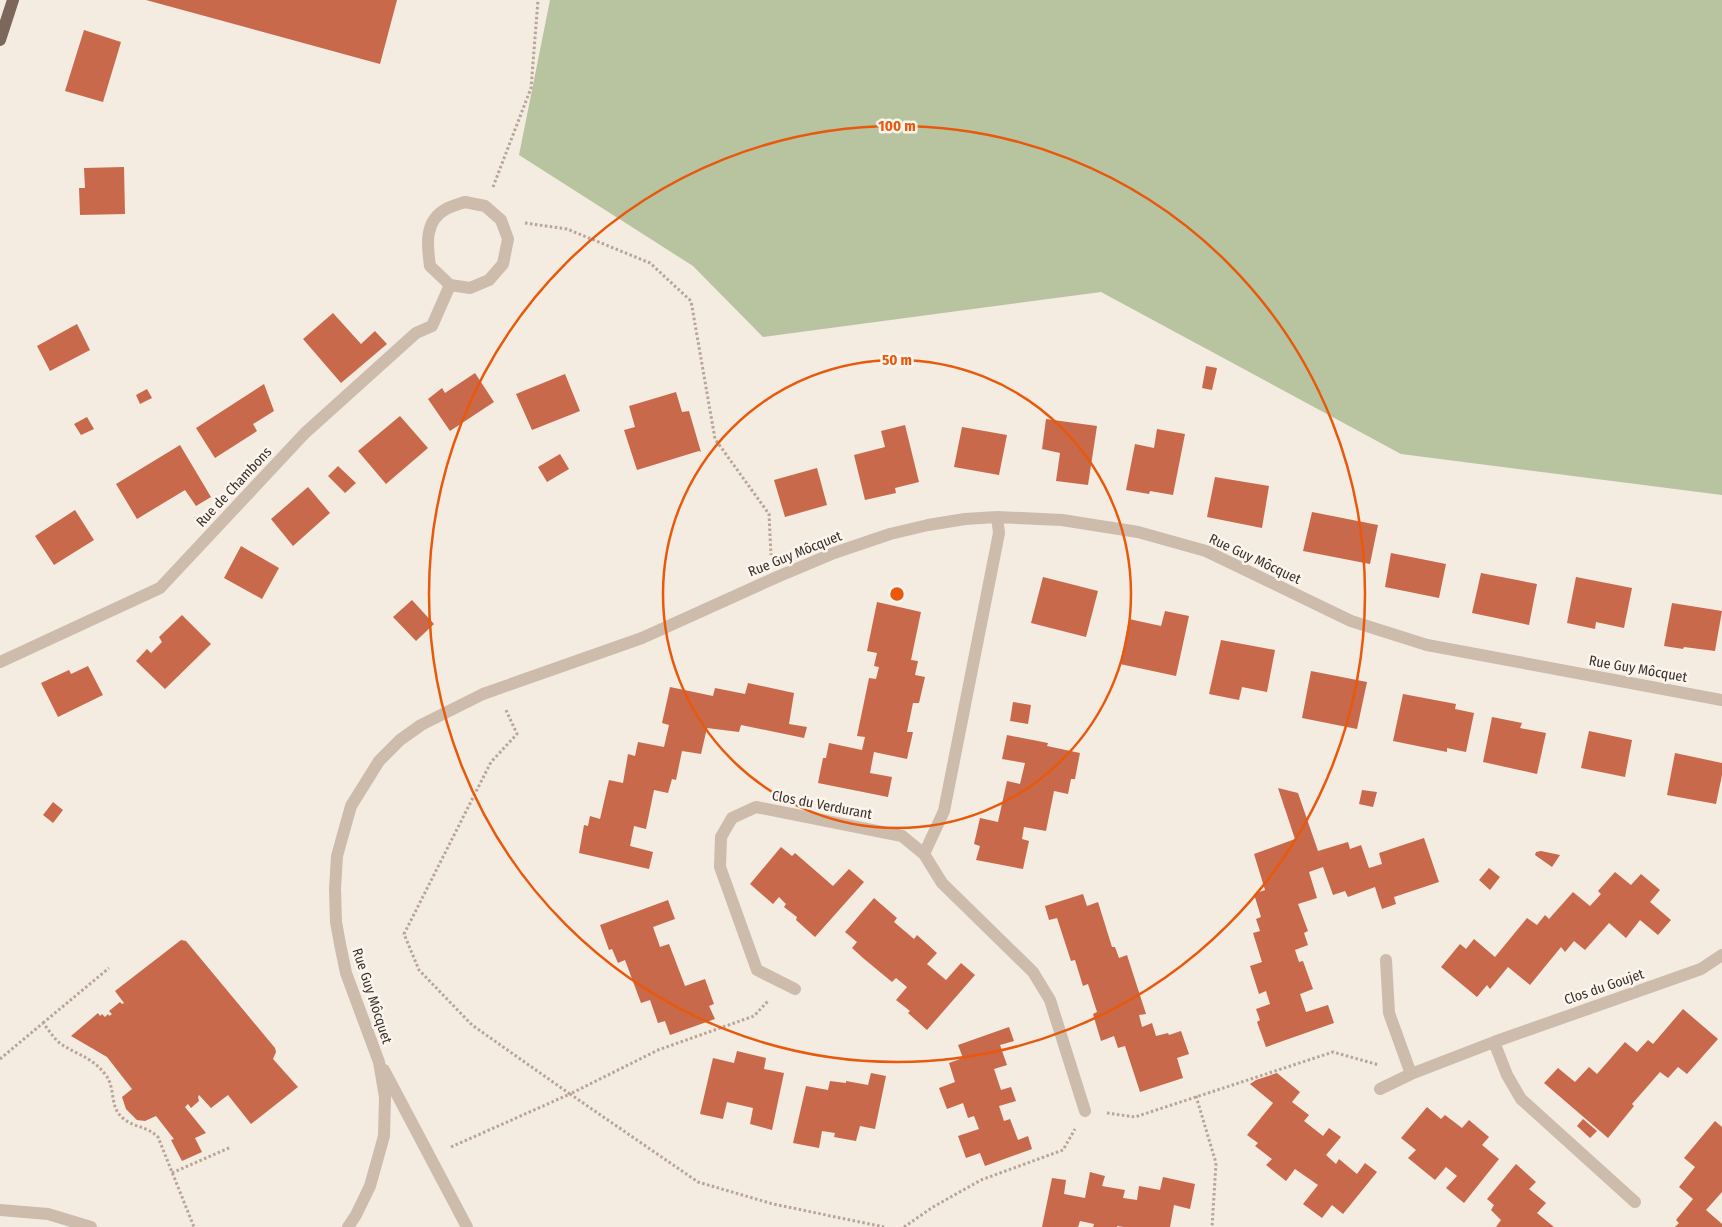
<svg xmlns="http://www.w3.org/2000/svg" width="1722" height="1227" viewBox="0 0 1722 1227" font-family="'Fira Sans Condensed',sans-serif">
  <rect width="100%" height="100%" fill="#f4ebe1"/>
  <path fill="#b8c4a0" d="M550,0H1722V495L1401,454L1101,292L763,337L693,266L519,155Z"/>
  <path fill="#c8694b" d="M146,0H397L380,64Z
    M84,30L121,42L103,102L65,91Z
    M124,167L125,214L80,215L79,188H85L84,168Z
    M333,313L361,344L375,331L387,344L341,383L303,339Z
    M77,324L90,350L50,371L37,346Z
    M1206,366L1217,368L1212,390L1202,388Z
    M475,373L494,402L450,431L428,399L442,388L445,393Z
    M565,374L580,411L532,430L516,394Z
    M264,384L274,411L253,424L257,431L215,458L196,428Z
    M147,389L152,398L140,404L136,395Z
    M676,392L682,412L689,411L701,452L699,451L637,470L624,430L635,427L629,406Z
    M400,416L428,448L386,484L358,451Z
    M87,417L94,429L81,435L74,424Z
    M1046,419L1097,426L1088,485L1056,481L1060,453L1042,449Z
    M905,425L919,482L895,488L896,493L865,500L854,455L885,447L881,431Z
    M962,427L1007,435L999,475L954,467Z
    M1157,429L1185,434L1173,495L1150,491L1149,494L1126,490L1135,444L1154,448Z
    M180,445L211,497L196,506L185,490L137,519L116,484Z
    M560,454L569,469L547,482L538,467Z
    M338,466L356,483L345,493L328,476Z
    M817,468L827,505L785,517L774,480Z
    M1215,477L1269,486L1262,528L1207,517Z
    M308,487L330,513L293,546L271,519Z
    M75,510L94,540L54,565L35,536Z
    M1312,512L1378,525L1370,564L1303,551Z
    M241,546L279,568L262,599L224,578Z
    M1391,553L1446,564L1439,598L1385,587Z
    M1481,573L1537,584L1529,625L1472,613Z
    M1043,577L1098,591L1086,637L1031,623Z
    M1576,577L1632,588L1624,628L1596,622L1595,629L1567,623Z
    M412,600L434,624L416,641L393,617Z
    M877,602L921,612L911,660L918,661L915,675L925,677L919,703H913L907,732H913L907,759L874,752L870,773L892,777L888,797L818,783L823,758H826L829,743L862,750L865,737L857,736L869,678L876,679L879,667L874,666L877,653L867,651Z
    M1672,603L1722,611L1715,651L1684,647L1683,649L1664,646Z
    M1165,611L1189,616L1176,676L1120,664L1129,619L1161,626Z
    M182,615L211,644L165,689L136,661L147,649L151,653L162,642L159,637Z
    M1221,640L1275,650L1267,692L1242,687L1239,700L1209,694Z
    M88,666L103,695L58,717L41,683L69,670L71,674Z
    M1311,671L1367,682L1357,729L1302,718Z
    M748,683L794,693L789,724L807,727L804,738L741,725L739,732L707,728L701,754L682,751L676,780L672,779L668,793L654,790L646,829L634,826L630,846L653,852L649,869L579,853L584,825L588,826L590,816L600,819L609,780L623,783L628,754L635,756L638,742L664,747L669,725L662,723L670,687L713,696L715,688L745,694Z
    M1403,694L1456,704L1455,709L1474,713L1466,752L1447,748V752L1393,741Z
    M1013,702L1031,705L1028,724L1010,721Z
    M1492,717L1522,723L1520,728L1546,733L1537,774L1483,762Z
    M1589,731L1632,740L1625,777L1581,768Z
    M1007,735L1048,743L1047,746L1080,753L1075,779H1071L1068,794L1054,791L1046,831L1024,827L1022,839L1029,841L1023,869L976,860L980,846L974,844L980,818L998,822L1007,781L1020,784L1025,763L1002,759Z
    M1675,753L1722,763V775L1716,804L1667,795Z
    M1278,788L1298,793L1318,851L1348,842L1350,849L1361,845L1369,868L1382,864L1379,853L1424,838L1439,882L1394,897L1396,904L1382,909L1375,887L1348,897L1345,891L1333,895L1323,867L1309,872L1317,898L1298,904L1308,931L1304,933L1308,945L1295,950L1299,962L1303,961L1313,989L1300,994L1306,1012L1328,1005L1334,1023L1266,1047L1257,1022L1260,1020L1256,1009L1270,1004L1266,991L1259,994L1250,966L1262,962L1253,933L1260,931L1256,919L1261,917L1254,894L1265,890L1254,854L1295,839Z
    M1362,790L1377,792L1373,807L1359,804Z
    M53,802L63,810L53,823L43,815Z
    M781,847L792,856L795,853L833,886L849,869L864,882L815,937L796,920L797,917L784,907L786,904L779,897L773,904L750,884Z
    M1541,851L1560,855L1552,867L1535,855L1536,852Z
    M1489,868L1500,877L1490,890L1479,880Z
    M1615,872L1631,885L1641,874L1660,890L1650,902L1671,920L1658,935L1640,920L1626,938L1609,923L1585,950L1574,941L1565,952L1561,947L1530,985L1508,967L1490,989L1487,985L1477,997L1441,967L1460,944L1466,949L1474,939L1495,957L1527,918L1537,925L1545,915L1549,919L1573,892L1590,906L1601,894L1598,891Z
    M1083,894L1087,906L1098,902L1112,947H1115L1119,958L1127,955L1146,1014L1139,1015L1142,1027L1152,1023L1156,1036L1168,1033L1169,1035L1181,1031L1189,1054L1177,1058L1183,1078L1140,1092L1125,1046L1118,1048L1114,1036L1101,1041L1093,1014L1097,1012L1088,984L1083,986L1075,960L1071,961L1057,918L1049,920L1045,906Z
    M874,898L897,918L894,922L914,939L917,935L937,953L927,964L946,980L961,963L975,975L927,1030L908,1013L910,1011L896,1000L907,987L896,978L892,982L863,958L852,948L857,942L845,932Z
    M668,900L675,919L653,927L660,947L669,944L685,986L705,979L714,1004L709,1006L715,1019L670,1035L665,1021L658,1023L650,1000L641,1003L625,960L618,963L612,949L609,950L600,925Z
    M181,940L186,941L275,1048L276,1052L273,1059L298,1087L251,1124L228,1095L211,1108L199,1095L198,1097L199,1101L191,1108L188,1104L185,1107L206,1133L195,1138L202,1152L182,1161L171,1140L174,1139L156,1116L145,1121L137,1120L126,1109L122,1097L132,1089L107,1057L71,1036L98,1013L100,1016L102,1014L105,1017L108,1014L109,1016L112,1014L109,1011L120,1002L122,1004L124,1003L115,991Z
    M1683,1009L1718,1039L1687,1074L1678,1067L1668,1078L1660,1072L1632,1104L1634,1106L1608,1138L1544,1083L1558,1068L1575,1082L1589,1067L1597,1074L1625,1042L1637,1052L1648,1040L1653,1044Z
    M1009,1027L1014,1041L1000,1045L1007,1065L994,1069L1001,1090L1011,1087L1016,1101L999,1106L1004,1121L1010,1119L1018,1140L1028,1136L1032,1149L985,1166L980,1153L966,1158L958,1136L979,1129L974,1116L968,1118L963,1103L947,1109L939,1088L955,1082L949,1063L963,1058L958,1045Z
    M737,1051L766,1058L764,1069L784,1073L772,1130L750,1124L753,1108L727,1102L723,1119L700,1114L713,1058L734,1063Z
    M871,1073L886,1076L875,1129L860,1126L856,1141L834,1137L835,1133L822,1131L819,1148L793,1143L806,1086L828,1090L830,1081L846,1083V1081L868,1085Z
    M1277,1073L1300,1092L1292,1102L1309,1115L1304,1121L1323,1136L1329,1128L1341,1137L1326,1155L1336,1164L1339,1159L1357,1174L1365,1163L1377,1172L1343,1214L1332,1205L1322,1218L1303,1204L1318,1185L1295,1169L1286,1181L1266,1165L1272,1159L1255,1146L1258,1143L1247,1135L1273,1103L1250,1084L1256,1080Z
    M1427,1107L1441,1119L1445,1115L1462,1128L1469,1120L1489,1137L1482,1145L1499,1159L1464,1203L1446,1188L1457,1176L1446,1167L1435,1180L1408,1158L1416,1150L1401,1138Z
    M1583,1119L1597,1131L1590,1138L1577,1126Z
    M1715,1121L1722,1127V1192L1706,1210L1722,1224V1227H1675L1679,1223L1676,1220L1693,1199L1679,1187L1695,1167L1684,1158Z
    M1516,1164L1536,1182L1529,1189L1546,1203L1537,1213L1554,1227H1496L1501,1220L1491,1210L1494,1205L1487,1199Z
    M1090,1172L1105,1176L1102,1186L1125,1190L1123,1198L1137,1200L1139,1186L1160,1190L1163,1177L1195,1184L1190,1209L1174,1205L1170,1227H1124L1117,1226V1227H1093L1094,1224L1080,1221L1078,1227H1042L1052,1178L1066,1180L1064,1194L1085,1198Z"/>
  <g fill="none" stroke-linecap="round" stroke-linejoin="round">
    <path stroke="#b9a596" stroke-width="3" stroke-dasharray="2.5 2.5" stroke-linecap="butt" d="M493,187L531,88L538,0
      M525,223L567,229L650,263L691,301L715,439L769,514L771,555
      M506,710L517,734L491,762L404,934L419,970L472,1025L570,1094L658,1050L754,1016L768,1001
      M43,1023L109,968
      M0,1059L43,1023C49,1030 54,1039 61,1044C79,1056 90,1056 105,1074C117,1089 108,1107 124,1119C135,1128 145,1125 158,1137L194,1227
      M1196,1096L1216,1163L1212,1227
      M1107,1113L1135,1117L1333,1052L1379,1065
      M451,1147L570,1094L698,1182L773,1204L884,1227
      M172,1173L231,1147
      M904,1227L933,1207L981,1180L1063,1150L1075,1129"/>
    <path stroke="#cdbbac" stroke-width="12" d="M465,202L485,206L501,220L508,239L503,264L489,280L470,288L450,285L430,266C427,245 424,221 446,209C451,206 459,204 465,202Z
      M0,662L160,588L305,433L416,333L432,326L450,285
      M924,854L942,883L1033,972L1050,1000L1085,1111
      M1386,960L1389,1013L1411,1074
      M795,989L757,970L720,867L721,837L732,818L756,807L902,836L924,854L944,811L999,533L997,517
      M1494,1042L1507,1075L1521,1099L1635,1202
      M384,1070L467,1227
      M1380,1089L1411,1074L1494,1042L1701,969L1722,955
      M0,1210L48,1214L91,1227
      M348,1227L356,1215L370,1186L384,1136L385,1097L379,1062L346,973L340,944L336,922L335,889L337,856L351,806L379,761L400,740L421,725L483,694L642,638L777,577L834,553L890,534L928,525L965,519L997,517L1062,520L1138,532L1206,551L1351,621L1427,645L1722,700"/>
    <path stroke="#7d675c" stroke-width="12" d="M0,40L13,0"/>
  </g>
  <g fill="none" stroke="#e8590c" stroke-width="2.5">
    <circle cx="897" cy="594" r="234"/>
    <circle cx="897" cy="594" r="468"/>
  </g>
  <g text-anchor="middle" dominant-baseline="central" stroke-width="5" stroke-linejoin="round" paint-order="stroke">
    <g font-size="14" fill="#3b302b" stroke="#fbf5ee">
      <text transform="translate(234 487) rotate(-47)">Rue de Chambons</text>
      <text transform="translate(795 554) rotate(-22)">Rue Guy Môcquet</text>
      <text transform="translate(1255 559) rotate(25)">Rue Guy Môcquet</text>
      <text transform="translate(1638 669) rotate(10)">Rue Guy Môcquet</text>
      <text transform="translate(822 805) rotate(11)">Clos du Verdurant</text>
      <text transform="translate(1604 987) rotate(-19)">Clos du Goujet</text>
      <text transform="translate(372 996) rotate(72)">Rue Guy Môcquet</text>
    </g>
  </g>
  <circle cx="897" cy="594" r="8" fill="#e8590c" stroke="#fbf5ee" stroke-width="2.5"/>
  <g font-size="15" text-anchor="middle" font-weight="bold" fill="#e8590c" stroke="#fbf5ee" stroke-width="5" stroke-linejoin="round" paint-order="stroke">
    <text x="897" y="131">100 m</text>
    <text x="897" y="365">50 m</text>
  </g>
</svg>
